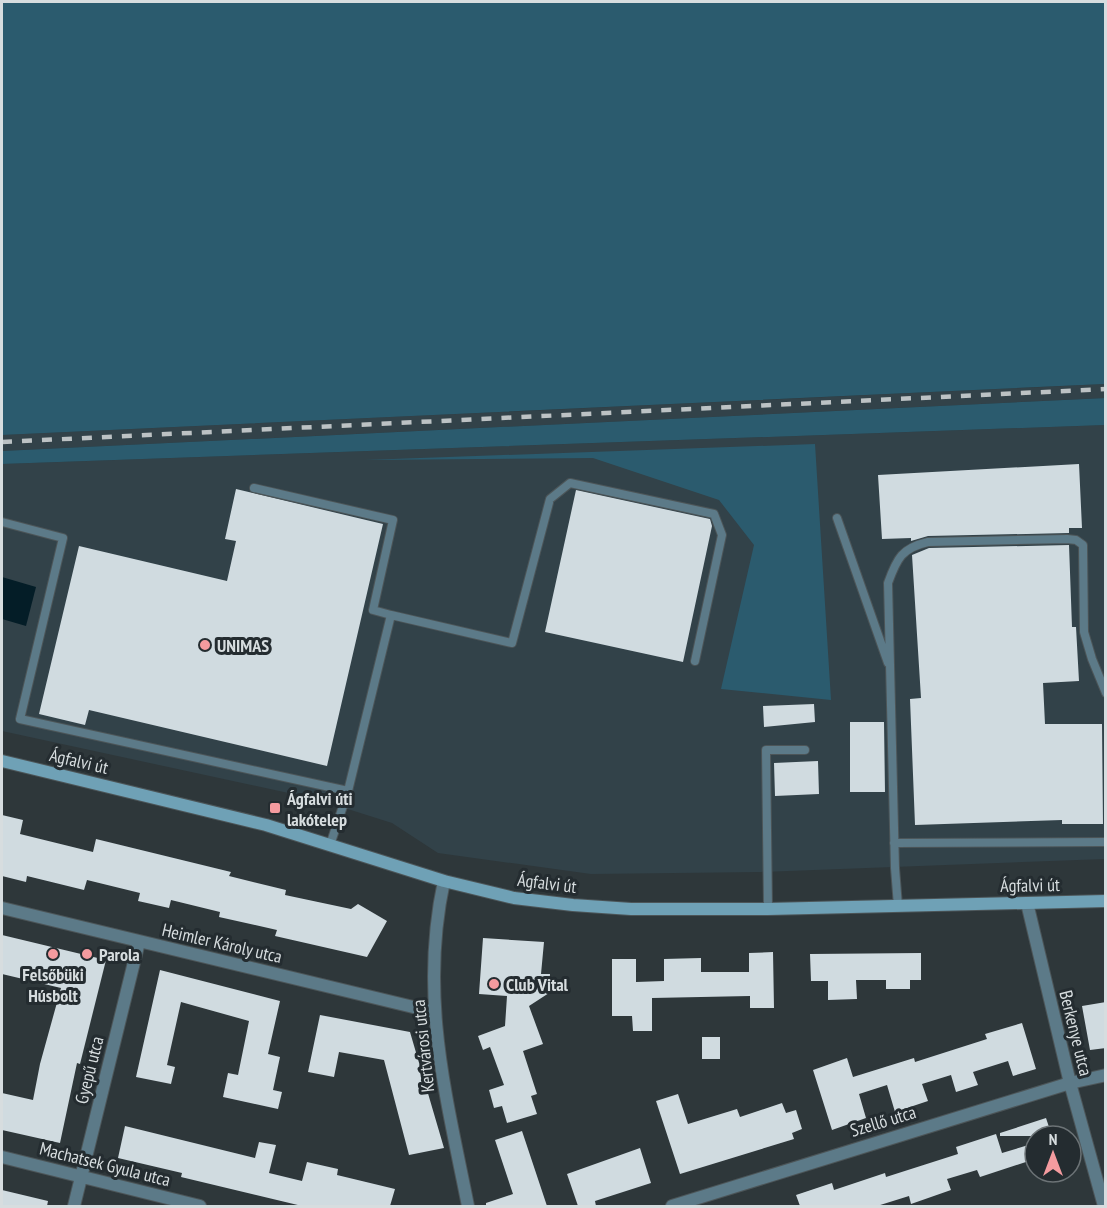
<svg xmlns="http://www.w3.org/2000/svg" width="1107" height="1208" viewBox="0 0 1107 1208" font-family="'PT Sans Narrow',sans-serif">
  <rect width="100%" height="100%" fill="#2e373a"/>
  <path fill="#324249" d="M1106,384L1105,398L2,451V435Z
    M1105,425V859L760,872L591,874L438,853L392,823L316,799L2,731V464Z"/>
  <path fill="#2b5b6e" d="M2,2H1105V384L2,435Z
    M1106,398L1105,425L2,464V451Z
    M815,444L831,700L721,689L754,545L719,500L593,458L365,460Z"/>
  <path fill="#041d27" d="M2,577L36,587L26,626L2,619Z"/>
  <path fill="#d0dbe0" d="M1079,464L1082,528H1069V533L928,536L911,541V538L882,539L878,475Z
    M236,489L383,524L327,766L89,710L85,725L39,714L79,546L227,581L236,541L225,539Z
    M576,490L710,519L712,526L683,662L545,632Z
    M1069,545L1072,627H1076L1079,681L1043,683L1045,724H1102L1103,824H1062V820L915,825L910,699L921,698L912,555L929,548Z
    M814,704L815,722L764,727L763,706Z
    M850,722H884L885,792H850Z
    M818,761L819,794L775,796L774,763Z
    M2,815L23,820L20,834L93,852L96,839L231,872L229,876L286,890L285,895L351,909L358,904L387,921L367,957L275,936L277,930L219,917L220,912L171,900L169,908L138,901L140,893L87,880L84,890L27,876L26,882L2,876Z
    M2,935L106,960L80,1064L77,1063L60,1143L2,1130V1093L33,1100L40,1064L61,988L2,974Z
    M483,938L544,942L541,974H550L549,993L529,1006L543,1044L523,1051L537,1094L531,1096L537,1114L507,1123L502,1106L494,1108L489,1090L504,1085L490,1047L483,1050L478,1036L505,1026L507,996L479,994Z
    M773,952L774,1008H750V996L652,998V1031H633L632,1016H612V959H636V982L664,981V959L701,958V972H749V953Z
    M921,953V980H910V989H886V980H856L857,999L828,1000V981H811L810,954Z
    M160,970L280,1001L268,1054L280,1057L273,1090L282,1092L278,1109L223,1097L228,1073L238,1075L249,1021L181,1002L167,1065L175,1067L171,1084L136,1077Z
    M1106,1002V1048L1090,1050L1082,1006Z
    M320,1015L410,1032L444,1148L409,1155L384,1060L339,1052L334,1077L308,1072Z
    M1022,1023L1036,1069L1013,1076L1008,1061L973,1072L978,1085L956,1092L951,1075L922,1084L928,1101L895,1112L887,1085L859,1094L866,1118L832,1130L813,1070L847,1058L853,1077L914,1058L915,1062L987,1039L985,1034Z
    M702,1037H720V1059H702Z
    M678,1094L688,1124L737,1109L740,1117L782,1103L786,1113L796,1110L802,1129L792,1133L794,1139L680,1174L656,1101Z
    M1046,1118L1052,1136H1000V1133Z
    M125,1126L255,1158L259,1142L276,1145L269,1173L302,1181L307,1162L338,1169L337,1175L395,1189L390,1206H302L181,1177L182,1173L118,1158Z
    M522,1131L547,1206H486V1203L513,1194L495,1140Z
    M996,1134L1002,1153L1035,1143V1159L980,1177L977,1170L947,1179L951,1190L911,1204L909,1196L877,1206H800L796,1195L832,1183L834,1190L885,1173L886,1177L958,1154L956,1147Z
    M640,1148L651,1183L595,1201L596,1206H578L567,1174Z
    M2,1190L48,1201L47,1206H2Z"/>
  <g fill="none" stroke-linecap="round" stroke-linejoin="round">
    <g stroke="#4c5558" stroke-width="10">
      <path id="lane" d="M254,488L393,520L373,610L391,615L348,791L330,845
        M837,518L888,663
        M2,522L63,538L20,719L348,791
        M391,615L512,643L550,499L570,483L714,514L722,535L695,661
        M894,843L1106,842
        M898,906L895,868L888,583C897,558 902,548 928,542L1067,539L1076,540L1083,545L1084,632L1092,659L1106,693
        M768,909L766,750H805"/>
    </g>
    <g stroke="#4c5558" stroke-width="14">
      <path id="street" d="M444,881C419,996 446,1095 468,1206
        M1027,903L1070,1083L1104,1206
        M2,908L434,1012
        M2,1157L200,1206
        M74,1206L139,942
        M672,1206L1070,1083L1106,1075"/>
    </g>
    <g stroke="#4c5558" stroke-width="14">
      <path id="secondary" d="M2,761L266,825L444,881L514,898L573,905L631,909H768L1106,901"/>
    </g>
    <use href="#lane" stroke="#5c7a88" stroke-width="8"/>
    <use href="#street" stroke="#5c7a88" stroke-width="12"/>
    <use href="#secondary" stroke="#6fa1b6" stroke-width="12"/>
    <path stroke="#bcc2c4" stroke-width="4.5" stroke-dasharray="10 10" stroke-linecap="butt" d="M2,442L1106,389"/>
  </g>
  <g fill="#f49b9f" stroke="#242c30" stroke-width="2">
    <circle cx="205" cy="645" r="6"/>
    <rect x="269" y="802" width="12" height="12" rx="3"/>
    <circle cx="53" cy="954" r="6"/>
    <circle cx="87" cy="954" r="6"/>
    <circle cx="494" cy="984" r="6"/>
  </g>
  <g text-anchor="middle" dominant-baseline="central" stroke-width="6" stroke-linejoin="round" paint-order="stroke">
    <g font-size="18" font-weight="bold" fill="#d7dddf" stroke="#242c30" text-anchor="start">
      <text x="217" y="645">UNIMAS</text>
      <text x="287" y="798">Ágfalvi úti<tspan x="287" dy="21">lakótelep</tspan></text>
      <text x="99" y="954">Parola</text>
      <text x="53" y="974" text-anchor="middle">Felsőbüki<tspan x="53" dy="21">Húsbolt</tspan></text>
      <text x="506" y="984">Club Vital</text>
    </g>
    <g font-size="18" fill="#d7dddf" stroke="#242c30">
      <text transform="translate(79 761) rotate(13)">Ágfalvi út</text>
      <text transform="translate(547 883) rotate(7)">Ágfalvi út</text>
      <text transform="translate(1030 885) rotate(-1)">Ágfalvi út</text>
      <text transform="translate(222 943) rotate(13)">Heimler Károly utca</text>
      <text transform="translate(1076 1033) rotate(76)">Berkenye utca</text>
      <text transform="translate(423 1046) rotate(-96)">Kertvárosi utca</text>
      <text transform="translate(89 1070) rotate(-76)">Gyepű utca</text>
      <text transform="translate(883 1121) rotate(-17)">Szellő utca</text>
      <text transform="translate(105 1164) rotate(14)">Machatsek Gyula utca</text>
    </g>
  </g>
  <rect width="1107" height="1208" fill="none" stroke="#d7dddf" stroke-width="6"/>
  <g transform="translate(1053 1154)"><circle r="28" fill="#242c30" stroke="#6c7376" stroke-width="1.5"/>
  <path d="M0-4.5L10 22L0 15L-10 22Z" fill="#f49b9f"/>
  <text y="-9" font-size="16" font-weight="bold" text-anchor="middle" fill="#d7dddf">N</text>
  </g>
</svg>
